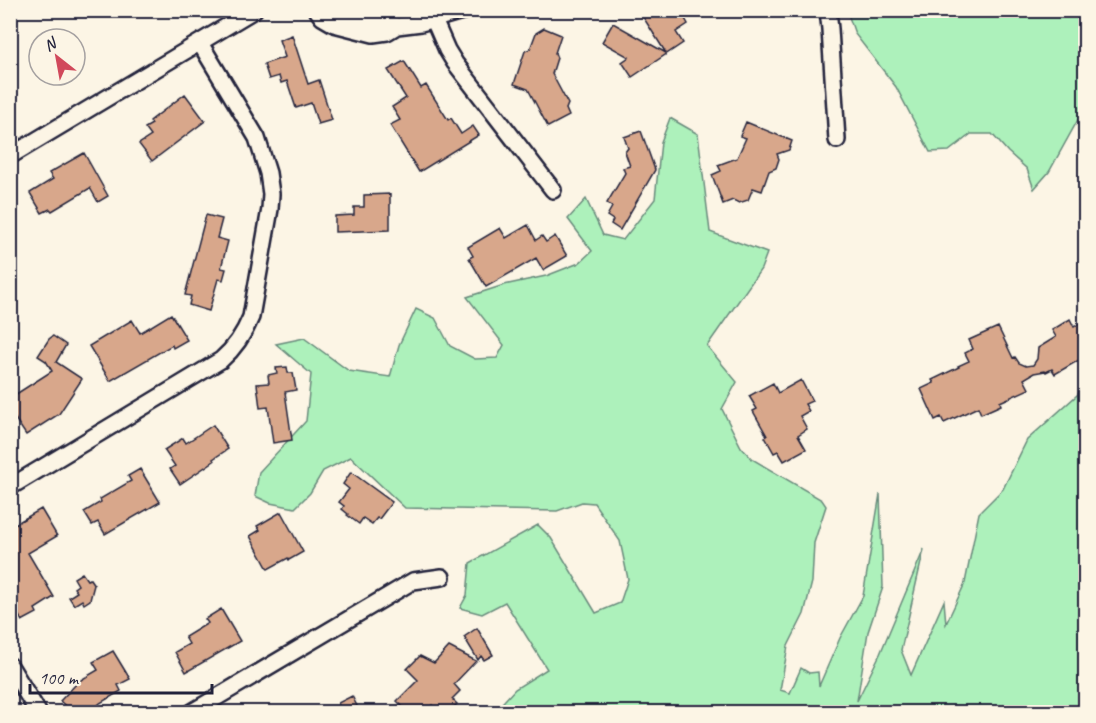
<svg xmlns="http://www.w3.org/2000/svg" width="1096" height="723" viewBox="0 0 1096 723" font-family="Caveat,sans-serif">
  <rect width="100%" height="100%" fill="#fcf5e5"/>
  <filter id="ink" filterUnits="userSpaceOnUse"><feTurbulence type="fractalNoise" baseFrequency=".0167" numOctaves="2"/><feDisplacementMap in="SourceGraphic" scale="12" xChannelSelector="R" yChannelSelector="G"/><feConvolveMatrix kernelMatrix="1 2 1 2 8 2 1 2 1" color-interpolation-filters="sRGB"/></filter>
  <g filter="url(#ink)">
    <path fill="#adf1bb" stroke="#688a7b" stroke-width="1.5" d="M847,11H1085V117L1079,118L1049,172L1034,189L1027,169L1008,152L992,134H971L949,151L930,152L896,87L855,34Z
      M670,118L698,134L710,232L767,253L761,269L707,346L737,382L722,409L741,447L752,459L822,500L826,506L814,543L812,582L804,614L788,646L780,690L790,693L801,668L809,673L818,672L819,686L840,638L863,596L880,494L883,587L868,632L857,701L880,654L924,549L901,650L911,675L944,601L946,624L965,583L979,513L1003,489L1027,440L1085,388V712H494L515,689L547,669L505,602L482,614L460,608L467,595L470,563L538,525L551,538L596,613L620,603L628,579L620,541L594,503L582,502L557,511L405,508L351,457L323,471L310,493L295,508L270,503L255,496L259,472L306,421L311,374L276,344L304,338L349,371L390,377L399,345L416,309L435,318L450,346L475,359L497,358L504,345L467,297L504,285L546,276L579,263L592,251L568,219L586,199L603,235L623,240L655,199L661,142Z"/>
    <path fill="#d8a78b" stroke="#22223b" stroke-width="1.5" d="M652,10H680L688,24L676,32L683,43L632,77L622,62L629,57L602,42L613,23L666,53L643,17Z
      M544,28L561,35L555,53L557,58L552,74L568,104L566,109L569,116L548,127L528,89L514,84L525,51L530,49L536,33Z
      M292,35L308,84L319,80L332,120L318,124L311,103L296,108L287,81L281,83L279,76L269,79L264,64L285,57L279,40Z
      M404,61L421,88L426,85L448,120L451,118L461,134L473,126L479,135L419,172L390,125L400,120L392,107L406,98L388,70Z
      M185,94L205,121L152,161L139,144L151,136L145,128L152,124L150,121Z
      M746,122L792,141L789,150L777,154L779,159L776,168L769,171L762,191L753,188L748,200L739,203L733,200L723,204L712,175L721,171L718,165L737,158L746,138L740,136Z
      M641,131L655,170L620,230L611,224L613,220L607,216L612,207L607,203L625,173L623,168L630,166L625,152L628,148L624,137Z
      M84,153L108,196L98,202L90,188L52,211L50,209L42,213L30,193L53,179L49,173Z
      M390,194V230L335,232V216L354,215V207H364V195Z
      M206,215L222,219L217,238L228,241L221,268L226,269L223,280L218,279L209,311L189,305L191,296L185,295Z
      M528,225L536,240L542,236L546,242L555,236L567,256L543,270L536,258L486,287L469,258L473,256L468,247L500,228L506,238Z
      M171,314L187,340L173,348L172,345L110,381L89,346L132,320L140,333Z
      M1070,319L1074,327L1086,320V356L1055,374L1052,369L1046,372L1045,371L1034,373L1024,379L1029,389L1000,402L1001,405L981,414L978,407L944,423L941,417L935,420L921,389L934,383L932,380L959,367L958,366L969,361L965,353L973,349L969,340L998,327L1013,358L1015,357L1019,363L1026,366L1033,365L1037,359L1038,348L1056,337L1052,330Z
      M53,336L66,345L56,362L82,379L59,414L26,435L10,411V398L52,371L46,361L38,356L49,339Z
      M287,367L288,373H293L296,390L285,392L292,440L273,443L268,407L260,408L257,384L269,383L268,375L277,373L276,368Z
      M801,380L812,401L805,404L809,411L800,416L807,429L798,435L806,449L784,461L778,451L774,453L765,437L767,436L753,411L757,409L749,396L773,383L778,393Z
      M213,425L228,449L213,459L214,461L180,484L170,469L175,466L164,450L183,438L186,443Z
      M140,469L160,502L105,534L98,522L92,525L84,512L101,502L100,499L131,481L128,476Z
      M351,472L392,502L379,519L377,518L372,524L363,518L359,524L347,515L348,514L342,509L344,506L339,502L349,489L343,484Z
      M41,509L57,536L28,553L54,597L35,609L37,613L22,621L10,601V527Z
      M281,512L303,552L289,560L288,558L268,569L250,536L260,530L257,526Z
      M82,573L87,580L90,579L94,585L90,600L84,604L82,600L74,605L69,597L77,592L74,588L78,585L74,578Z
      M221,609L240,641L186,672L175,652L189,644L185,637L208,623L205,619Z
      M477,628L493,655L484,660L481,656L478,660L464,637Z
      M449,647L476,661L454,684L460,691L452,699L457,704L449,712H439L432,705L428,712H408L397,701L418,680L407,669L420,656L434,663Z
      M113,651L130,679L118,685L121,691L100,703L91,712H72L60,701L79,681L98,670L93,662Z
      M352,696L360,712H342L338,703Z"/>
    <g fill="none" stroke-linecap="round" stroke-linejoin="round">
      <g stroke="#22223b" stroke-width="20">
        <path id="street" d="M317,10L322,17L334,24L373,34L387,32L397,26L421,23L466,10
          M339,10C357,21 378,19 397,26
          M828,10L830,29L837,140
          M434,20L447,50L455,63L553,190
          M10,156L254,10
          M10,487L221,360C235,348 244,334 251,317L270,209L271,194L268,173L257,138L200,43
          M10,666L38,712
          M192,712L413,581L442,577"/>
      </g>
      <use href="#street" stroke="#fcf5e5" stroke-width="15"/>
    </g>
  </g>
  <rect width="1096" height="723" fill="none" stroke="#fcf5e5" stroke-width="36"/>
  <rect x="18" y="18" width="1060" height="687" fill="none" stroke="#22223b" stroke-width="2" filter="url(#ink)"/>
  <g transform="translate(57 57) rotate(329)"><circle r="28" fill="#fcf5e5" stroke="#a5a1a1" stroke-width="1.5"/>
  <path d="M0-4.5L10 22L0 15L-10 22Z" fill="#d1495b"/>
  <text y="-9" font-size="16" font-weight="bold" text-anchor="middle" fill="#22223b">N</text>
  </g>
  <path d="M30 684v9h182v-9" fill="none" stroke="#22223b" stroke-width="3"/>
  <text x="39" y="684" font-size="18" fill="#22223b" stroke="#fcf5e5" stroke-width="4.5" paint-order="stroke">100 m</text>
</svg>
